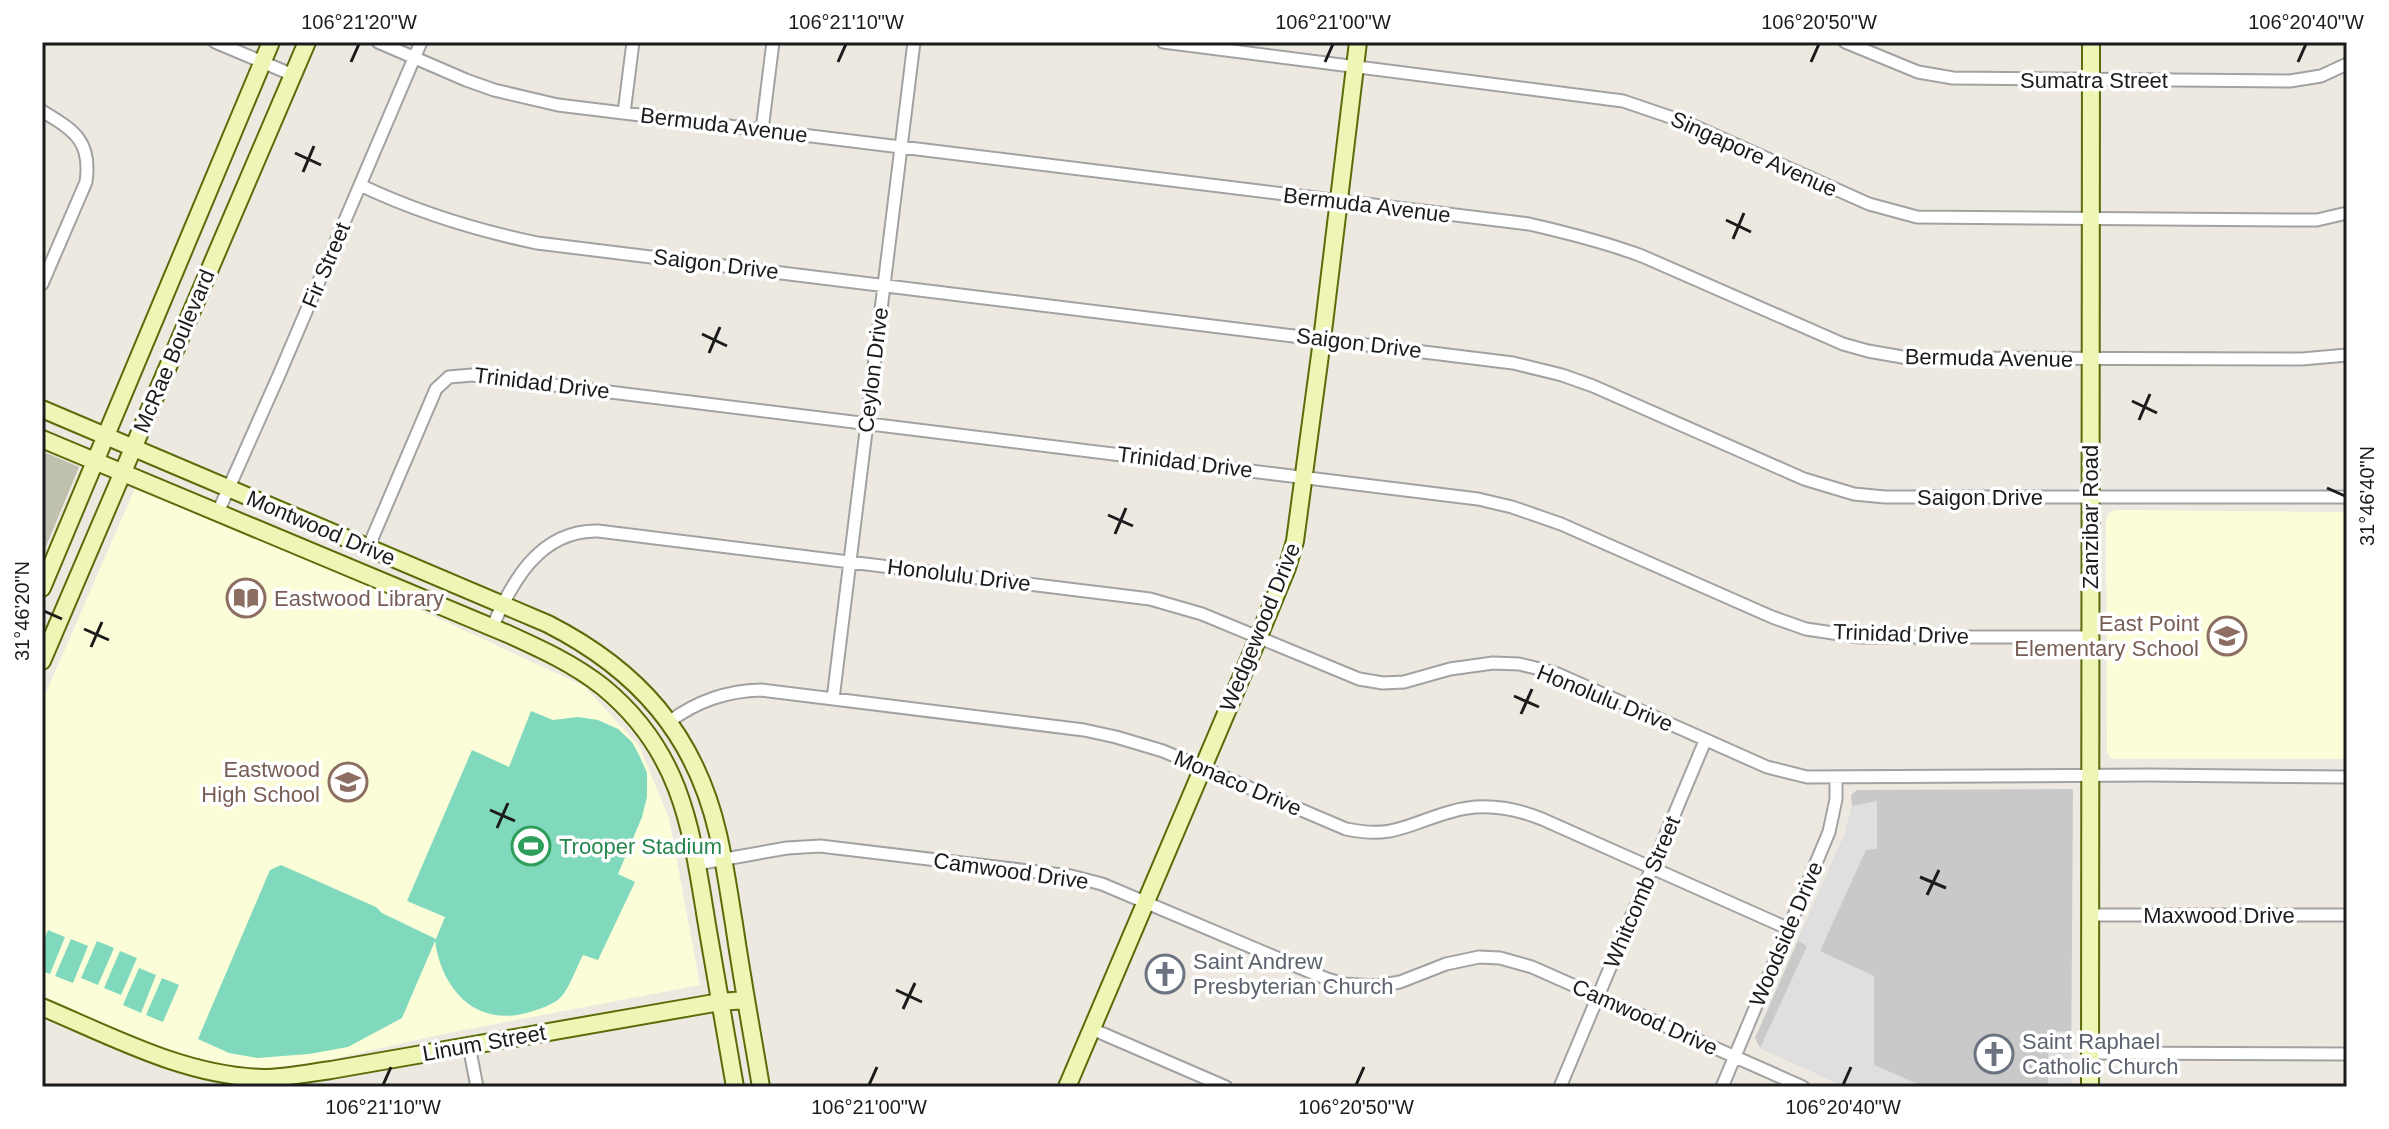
<svg xmlns="http://www.w3.org/2000/svg" width="2389" height="1129" viewBox="0 0 2389 1129" font-family="Arial,sans-serif">
  <rect width="100%" height="100%" fill="#ede9e1"/>
  <path fill="#fbfdd9" d="M139,479L584,686L639,746L669,818L700,985L443,1034L320,1062L271,1068L175,1063L42,1007V702Z
    M2115,510L2347,512V759H2112L2109,756L2107,751L2106,521L2108,514Z"/>
  <path fill="#c9c9c9" d="M2073,789L2071,1087H1847L1760,1048L1755,1038L1845,834L1852,806L1851,795L1857,790Z"/>
  <path fill="#bfc0ad" d="M42,451L79,467L42,556Z"/>
  <path fill="#81d9bd" d="M531,711L553,720L578,717L598,720L618,729L632,742L640,757L647,773V797L642,817L618,874L635,882L598,960L583,955C577,966 568,992 559,999C551,1005 540,1009 530,1012C477,1028 442,991 435,941L402,1018L348,1047L309,1054L257,1058L229,1053L198,1039L270,870L281,865L376,907L382,913L436,939L445,917L407,901L472,750L509,767Z
    M48,930L65,937L50,974L42,971V945Z
    M71,939L88,946L73,983L55,976Z
    M97,941L114,948L98,985L81,978Z
    M120,951L137,958L121,995L104,988Z
    M139,968L156,975L141,1013L123,1005Z
    M162,978L179,985L163,1022L146,1015Z"/>
  <path fill="#dfdfdf" d="M1877,801V849L1866,850L1820,951L1874,976V1065L1925,1087H1847L1760,1048L1807,946L1798,941L1845,834L1852,806Z
    M2071,1031V1087H2048V1032Z"/>
  <g fill="none" stroke-linecap="round" stroke-linejoin="round">
    <g stroke="#a2a2a2" stroke-width="15">
      <path id="street" d="M215,42L293,75
        M378,42L466,80L494,90L558,105L1529,224C1568,233 1605,242 1642,256L1843,344L1868,351L1908,358L2302,359L2347,355
        M1163,42L1623,101L1685,122L1869,204L1917,217L2292,220H2317L2347,213
        M1845,42L1918,72L1953,78L2290,81L2321,76L2347,64
        M42,111C73,130 92,140 86,182L42,284
        M624,113L633,42
        M762,130L773,42
        M360,185C417,212 475,230 537,243L1513,363L1562,375L1593,386L1804,479L1854,494L1885,497H2347
        M218,512L279,375L421,42
        M368,548L436,389L449,377L472,375L1478,499L1512,507L1561,524L1772,617L1806,629L1860,637H2089
        M492,628C512,581 540,530 598,531L1150,599L1202,614L1359,679L1383,683L1404,682L1450,669L1493,663L1519,664L1540,669L1558,674L1767,767L1807,777L2150,775L2347,777
        M833,699L914,42
        M670,721C698,701 726,691 761,690L1084,730L1116,737L1163,751L1346,829C1394,839 1407,824 1450,812C1481,802 1512,807 1542,819L1787,928
        M697,864L787,848L820,846L1071,876L1102,884L1327,979L1344,984L1376,986L1400,982L1446,964L1479,957L1500,958L1532,967L1803,1087
        M2090,915H2347
        M1092,1029L1226,1087
        M469,1046L477,1087
        M2090,1053L2347,1054
        M1560,1087L1705,741
        M1722,1087L1829,832L1836,799V778"/>
    </g>
    <g stroke="#5a6c09" stroke-width="20">
      <path id="secondary" d="M42,409L548,624C638,670 695,734 718,834C725,864 729,894 734,924C742,979 752,1033 761,1087
        M42,439L508,634C541,649 574,664 603,687C685,754 692,835 708,931C717,983 726,1035 735,1087
        M42,588L271,42
        M42,661L307,42
        M42,1007C113,1037 185,1076 263,1078C285,1078 309,1073 331,1070L720,1002L746,1000
        M1067,1087L1259,636L1287,568L1295,541L1322,340L1358,42
        M2090,1087L2091,42"/>
    </g>
    <use href="#street" stroke="#fff" stroke-width="11"/>
    <use href="#secondary" stroke="#eff6b5" stroke-width="16"/>
  </g>
  <path fill="none" stroke="#1b1b1b" stroke-width="3" d="M351,62L359,44M838,62L846,44M1325,62L1333,44M1811,62L1819,44M2298,62L2306,44M295,153L321,165M303,172L314,146M1726,220L1751,232M1733,239L1744,213M702,334L727,346M709,353L720,327M2132,401L2157,413M2139,420L2150,394M2327,488L2345,496M1108,515L1133,526M1115,534L1126,508M44,611L62,619M84,629L109,640M91,647L102,622M1514,696L1539,707M1521,714L1532,689M490,810L515,821M497,828L508,803M1920,877L1946,888M1927,895L1939,870M896,990L922,1002M903,1009L915,983M383,1085L391,1067M869,1085L877,1067M1356,1085L1364,1067M1843,1085L1851,1067"/>
  <defs>
    <g id="library-ring" transform="scale(2)"><circle r="9.5" fill="#fff" stroke="#8d6e63" stroke-width="1.5"/><path d="M-6-4Q-3-5.5-.7-3.5V5Q-3 3-6 4ZM6-4Q3-5.5 .7-3.5V5Q3 3 6 4Z" fill="#8d6e63"/></g>
    <g id="school-ring" transform="scale(2)"><circle r="9.5" fill="#fff" stroke="#8d6e63" stroke-width="1.5"/><path d="M0-5L7-2L0 1L-7-2ZM-4 1L0 2.5L4 1V4Q0 6-4 4Z" fill="#8d6e63"/></g>
    <g id="stadium-ring" transform="scale(2)"><circle r="9.5" fill="#fff" stroke="#2e9e5b" stroke-width="1.5"/><path d="M0-5a6.5 5 0 1 0 0 10a6.5 5 0 1 0 0-10ZM-3.5-1.8h7v3.6h-7Z" fill="#2e9e5b"/></g>
    <g id="church-ring" transform="scale(2)"><circle r="9.5" fill="#fff" stroke="#6b7280" stroke-width="1.5"/><path d="M-1.2-6h2.4v3.5h3.3v2.4h-3.3V6h-2.4V-.1h-3.3v-2.4h3.3Z" fill="#6b7280"/></g>
  </defs>
  <g fill-rule="evenodd">
    <use href="#library-ring" x="246" y="598"/>
    <use href="#school-ring" x="2227" y="636"/>
    <use href="#school-ring" x="348" y="782"/>
    <use href="#stadium-ring" x="531" y="846"/>
    <use href="#church-ring" x="1165" y="974"/>
    <use href="#church-ring" x="1994" y="1054"/>
  </g>
  <g text-anchor="middle" dominant-baseline="central" stroke-width="7" stroke-linejoin="round" paint-order="stroke">
    <g font-size="22" fill="#1b1b1b" stroke="#fff">
      <text x="2094" y="80">Sumatra Street</text>
      <text transform="translate(724 125) rotate(7)">Bermuda Avenue</text>
      <text transform="translate(1754 154) rotate(24)">Singapore Avenue</text>
      <text transform="translate(1367 205) rotate(7)">Bermuda Avenue</text>
      <text transform="translate(716 264) rotate(7)">Saigon Drive</text>
      <text transform="translate(326 265) rotate(-67)">Fir Street</text>
      <text transform="translate(1359 343) rotate(7)">Saigon Drive</text>
      <text transform="translate(174 351) rotate(-67)">McRae Boulevard</text>
      <text transform="translate(1989 358) rotate(1)">Bermuda Avenue</text>
      <text transform="translate(873 370) rotate(-83)">Ceylon Drive</text>
      <text transform="translate(542 383) rotate(7)">Trinidad Drive</text>
      <text transform="translate(1185 462) rotate(7)">Trinidad Drive</text>
      <text x="1980" y="497">Saigon Drive</text>
      <text transform="translate(2090 517) rotate(-90)">Zanzibar Road</text>
      <text transform="translate(321 528) rotate(23)">Montwood Drive</text>
      <text transform="translate(959 575) rotate(7)">Honolulu Drive</text>
      <text transform="translate(1260 627) rotate(-68)">Wedgewood Drive</text>
      <text transform="translate(1901 634) rotate(2)">Trinidad Drive</text>
      <text transform="translate(1605 698) rotate(22)">Honolulu Drive</text>
      <text transform="translate(1238 783) rotate(23)">Monaco Drive</text>
      <text transform="translate(1011 871) rotate(8)">Camwood Drive</text>
      <text transform="translate(1642 892) rotate(-67)">Whitcomb Street</text>
      <text x="2219" y="915">Maxwood Drive</text>
      <text transform="translate(1786 934) rotate(-67)">Woodside Drive</text>
      <text transform="translate(1645 1017) rotate(24)">Camwood Drive</text>
      <text transform="translate(484 1043) rotate(-10)">Linum Street</text>
    </g>
    <g font-size="22" fill="#785e54" stroke="#fff" text-anchor="end">
      <text x="274" y="598" text-anchor="start">Eastwood Library</text>
      <text x="2199" y="623">East Point<tspan x="2199" dy="25">Elementary School</tspan></text>
      <text x="320" y="769">Eastwood<tspan x="320" dy="25">High School</tspan></text>
    </g>
    <g font-size="22" fill="#27864d" stroke="#fff" text-anchor="start">
      <text x="559" y="846">Trooper Stadium</text>
    </g>
    <g font-size="22" fill="#5b616d" stroke="#fff" text-anchor="start">
      <text x="1193" y="961">Saint Andrew<tspan x="1193" dy="25">Presbyterian Church</tspan></text>
      <text x="2022" y="1041">Saint Raphael<tspan x="2022" dy="25">Catholic Church</tspan></text>
    </g>
  </g>
  <rect width="2389" height="1129" fill="none" stroke="#ffffff" stroke-width="88"/>
  <rect x="44" y="44" width="2301" height="1041" fill="none" stroke="#1b1b1b" stroke-width="3"/>
  <g font-size="20" text-anchor="middle" fill="#1b1b1b">
    <text x="359" y="29">106°21'20"W</text>
    <text x="846" y="29">106°21'10"W</text>
    <text x="1333" y="29">106°21'00"W</text>
    <text x="1819" y="29">106°20'50"W</text>
    <text x="2306" y="29">106°20'40"W</text>
    <text transform="translate(2367 496) rotate(-90)" y="7">31°46'40"N</text>
    <text transform="translate(22 611) rotate(-90)" y="7">31°46'20"N</text>
    <text x="383" y="1114">106°21'10"W</text>
    <text x="869" y="1114">106°21'00"W</text>
    <text x="1356" y="1114">106°20'50"W</text>
    <text x="1843" y="1114">106°20'40"W</text>
  </g>
</svg>
